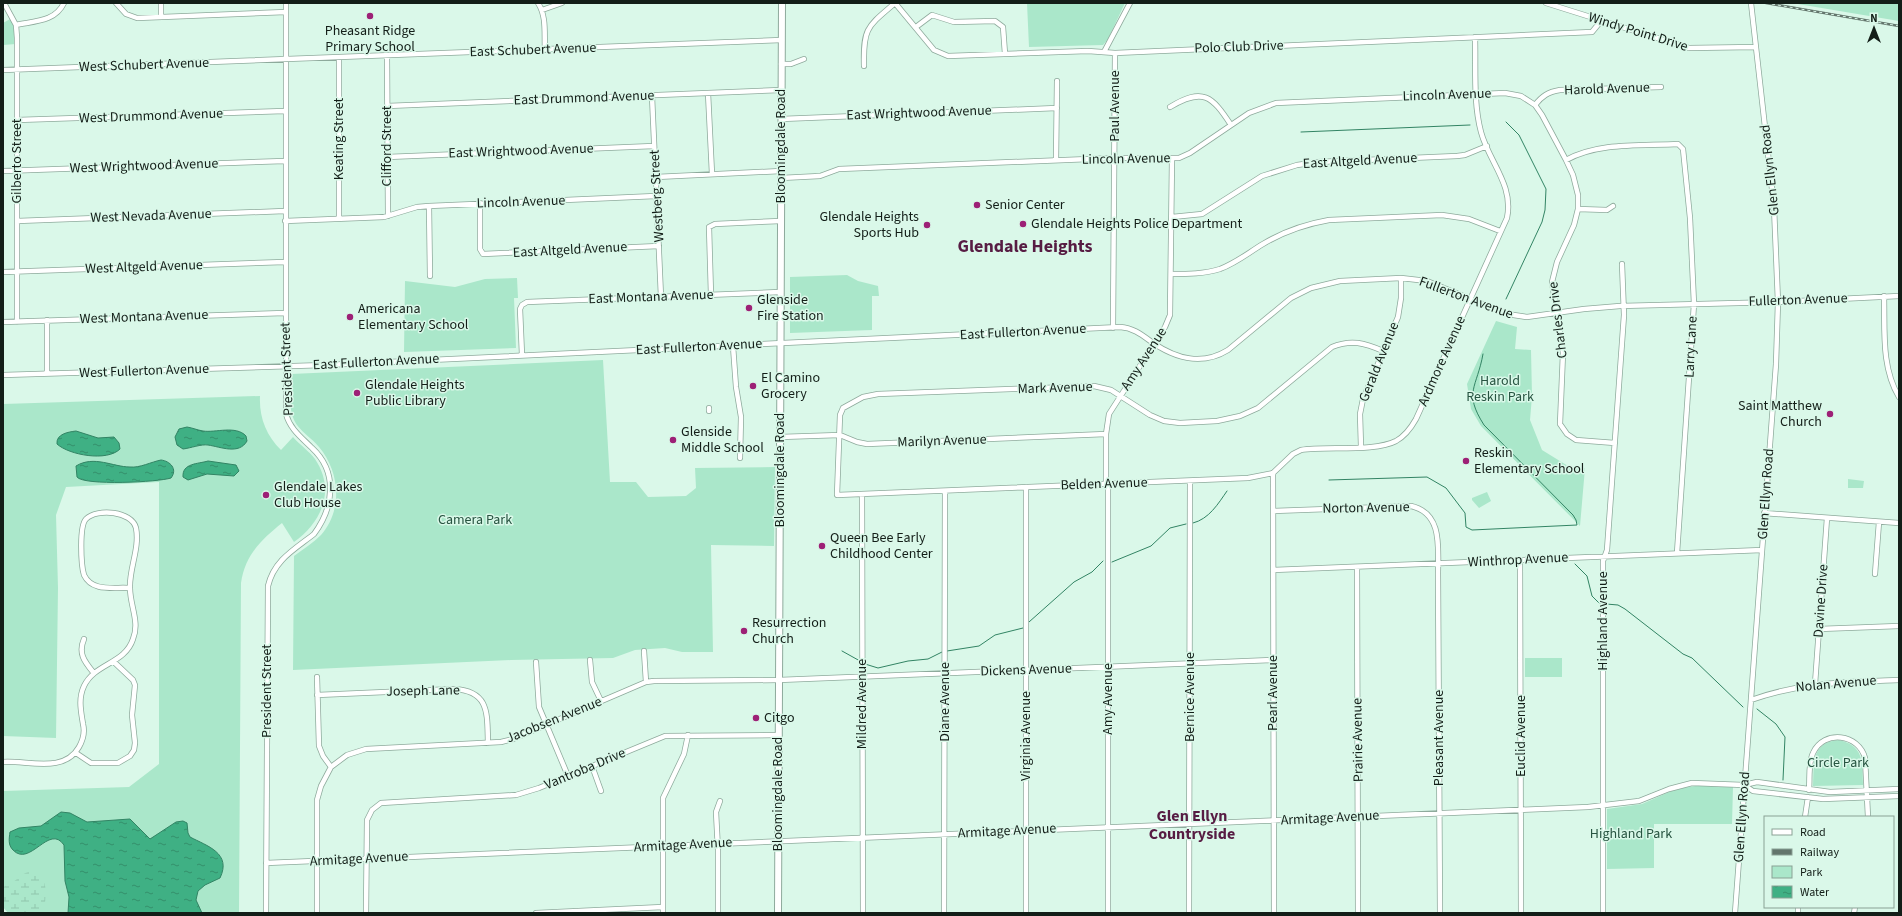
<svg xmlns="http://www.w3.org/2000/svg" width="1902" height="916" viewBox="0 0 1902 916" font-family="'Source Sans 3',sans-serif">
  <defs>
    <pattern id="wetland-marsh" width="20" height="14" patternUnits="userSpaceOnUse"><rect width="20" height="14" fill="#aae7ca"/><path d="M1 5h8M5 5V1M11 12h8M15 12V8" fill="none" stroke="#91c6ad"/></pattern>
    <pattern id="water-ripples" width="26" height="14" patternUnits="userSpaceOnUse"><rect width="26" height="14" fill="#3fb084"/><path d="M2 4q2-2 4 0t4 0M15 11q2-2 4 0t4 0" fill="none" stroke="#348f6b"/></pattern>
  </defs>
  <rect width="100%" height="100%" fill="#daf8e9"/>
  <path fill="#aae7ca" d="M1027,3H1125L1108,39L1103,45L1029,47Z
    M1792,3H1899V21Z
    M12,18L15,26L16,44L3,45V23Z
    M847,275L858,281L878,286L879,296H872V330L790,333V277Z
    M517,278L518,298H514L516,348L404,352L405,281L455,287L485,279Z
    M1496,321L1517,327L1515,349L1531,350L1532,396L1530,420L1542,450L1568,466L1585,468L1580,526L1481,426L1471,409L1467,384Z
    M603,360L610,482H636L648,497L686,496L696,488L695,468L775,467L774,546L711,545L713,652H682L665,648L635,650L613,658L511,660L293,670L294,556C303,549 313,543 321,535C343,510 340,472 319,447C312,438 299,431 294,420C288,407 291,389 291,374Z
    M260,396C259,417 266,435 281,450L293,437C300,445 309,451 315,459C336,490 322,522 294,542L282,523C261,540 245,555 241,583L239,913H8L3,907V791L129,787L159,764V482L66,487L56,515L58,588L56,738L3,736V404Z
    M1848,479L1864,481L1863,488H1848Z
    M1487,492L1491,501L1479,508L1472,500V498Z
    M1525,658H1562V677H1525Z
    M1839,740C1865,746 1862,763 1863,785L1813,786C1814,764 1811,742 1839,740Z
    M1702,785L1733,787L1732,824H1654V868L1607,869V809L1642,804L1676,789Z"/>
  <path fill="url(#wetland-marsh)" d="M34,871C50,878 46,900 43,913H11L3,901V887C16,884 21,871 34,871Z"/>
  <path fill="url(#water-ripples)" stroke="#328464" d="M187,427C193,428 197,430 203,431C215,433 236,425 246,436L247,441C239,455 221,447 208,445C201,444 191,448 183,449L177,445L175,437L179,429Z
    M76,431L98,438L114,437L119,443L120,449C107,462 69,455 57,444C56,434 68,432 76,431Z
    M161,460C170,461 178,469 171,478C159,482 84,486 77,477L76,466C94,455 113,467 130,467C140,468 151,462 161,460Z
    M208,461L236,465L239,471L234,476L207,474L188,480L183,477C182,463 198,464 208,461Z
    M61,812L70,813L87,822L130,819L150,839L176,822L183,821L187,823L188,833L190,837C207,846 232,853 220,878L205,885L198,891L196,900L202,913H68L69,897L65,881L64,845C49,823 30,868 13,850C8,845 9,839 10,832L19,828L41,826Z"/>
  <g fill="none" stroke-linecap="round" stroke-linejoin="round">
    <path stroke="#328464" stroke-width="1" d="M1506,122L1519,135L1546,189L1545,210L1542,222L1506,299
      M1301,132L1470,125
      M1329,480L1427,477L1446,488L1465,513L1466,527L1472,530L1577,525L1576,520L1573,515L1484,425C1463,392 1477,388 1483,354
      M1193,523C1209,519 1218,504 1227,491
      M1112,562L1151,546L1170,528L1186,524
      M1575,564L1587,576L1592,596L1599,603
      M1606,604L1618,605L1625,609L1683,654L1692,658L1743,707
      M1029,622L1074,582L1092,572L1103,561
      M842,651L860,661
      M947,651L979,646L995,635L1023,628
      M865,664L878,668L908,661L928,659L942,652
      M1757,709L1776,724L1785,737L1783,780"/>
    <g stroke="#8eaa9c" stroke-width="6">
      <path id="minor" d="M4,3L16,25L17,38V322
        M116,3L126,14L137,18L286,12
        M161,3V17
        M538,3C547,17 544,34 545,50
        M895,3L934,50L948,56L1088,51L1115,53L1592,32L1601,21
        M1546,3L1689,48L1756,47
        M542,10L562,3
        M16,25C34,21 55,22 64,3
        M916,27L932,15L954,22L995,21L1003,27L1005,54
        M1104,52L1130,3
        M387,56L388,216
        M781,64H791L804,59
        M864,66C863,28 867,27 895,3
        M3,70L782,40
        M708,93L712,174
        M652,96L661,297
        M1535,105C1542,96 1548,92 1560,90L1661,87
        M387,106L781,90
        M1170,107C1203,87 1212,96 1231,125
        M781,119L1057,108
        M17,120L285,111
        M387,157L654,146
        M1056,160L1057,81
        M1566,160C1599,142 1641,146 1678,144L1683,149L1690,218L1694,304L1677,553
        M3,171L285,161
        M656,177L781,171
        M781,178L820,176L839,169L1114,158H1179L1190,153L1249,113L1276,103L1505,93L1521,96L1535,105L1542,115L1566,160L1573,175L1578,195V209L1574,225L1557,262L1552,282L1563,353L1560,424L1567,434L1576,440L1615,443
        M480,203V249L483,254L659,246
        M429,206L430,276
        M1578,209L1607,210L1613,206
        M1172,217L1202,214L1262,176L1297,165L1318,162L1457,156L1465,155L1487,146
        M339,219V58
        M17,221L285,211
        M285,221L384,217L417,207L429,206L656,196
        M3,272L285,262
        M1171,274C1188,274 1204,274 1220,269C1236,263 1248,253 1263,244C1283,232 1306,224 1329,220L1442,215L1469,219L1500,231
        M711,295L709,227L715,224L781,221
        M1884,296C1885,330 1881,367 1899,397
        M47,320V373
        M3,322L285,313
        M1113,328L1115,53
        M733,346L736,387L741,417L740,458
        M1383,351C1365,343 1351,339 1332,347L1258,408L1240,416L1217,421L1180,423L1164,421L1150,415L1111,390L1094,386L878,394L863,397L843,408L840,415L837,495L1248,478L1273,473L1293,454L1301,450C1326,446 1375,452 1396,441C1405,436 1411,428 1416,419L1507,218C1514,185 1489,162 1481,132C1473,102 1476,68 1475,37
        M522,355L520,309L522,305L527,302L780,292
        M3,375L325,365L1120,327C1134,328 1142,335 1153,343C1177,359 1202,366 1228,350L1291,298L1311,288L1340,281L1401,278L1427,281L1507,314L1527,317L1584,309L1620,306L1778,302L1899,296
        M709,408V411
        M780,437L840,435L857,442L867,444L1106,434
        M1361,447L1360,414L1363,399L1398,317L1401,298V278
        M1273,473L1274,913
        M1106,484V434L1109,414L1165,327L1170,315L1172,158
        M862,494L863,913
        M1273,511L1411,506C1443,513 1438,548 1438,574L1440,913
        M1764,513L1899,523
        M1520,560L1521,913
        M1357,567L1358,913
        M1273,570L1762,550
        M1875,574L1879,522
        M1819,629L1899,626
        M84,639C78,653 84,661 93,672
        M644,651L646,682
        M590,660L592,682L601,701
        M536,662L539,707L568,776
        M317,677L319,746L323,756L331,767L321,786L317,800V913
        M1815,684L1827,518
        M317,695L454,689C490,691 487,714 488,743
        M1751,700C1802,682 1846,682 1899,680
        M76,753L91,763H118L130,756L134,750L135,743L132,715L135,685L133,680L114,662
        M3,762C27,760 64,774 79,747C83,740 85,732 83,724C81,711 78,699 84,686C95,663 125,664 133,639C140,622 130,606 130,588C129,569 140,548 136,528C132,511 97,508 86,519C79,526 81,565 84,575C92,592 113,587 129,588
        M592,766L601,791
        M331,767L347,755L366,749L501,742L513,739L646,682L654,681L779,680L1273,660
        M1744,785L1753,791L1823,799L1899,796
        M1809,790C1810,778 1808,763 1813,753C1824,729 1859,734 1865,758L1868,817
        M1805,817L1808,797
        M266,863L1588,807L1639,801L1669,789L1692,783L1744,785L1757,782L1830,792L1899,789
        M266,913L268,586C274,560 295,549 314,534C334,507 338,472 312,448C301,437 290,429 286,414V3
        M366,913L367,820L372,810L381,803L516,795L539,788L665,736L779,735
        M536,913L663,907
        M663,913V798L684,754L688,735
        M718,913V850L716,812L720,801
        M944,913L945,491
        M1026,913V487
        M1108,913V484
        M1189,913L1190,481
        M1603,913V561L1607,550L1624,315L1622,264
        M1735,913L1776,364L1778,302L1774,207L1751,3
        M1798,913V907
        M1854,913L1855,907"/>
    </g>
    <g stroke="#8eaa9c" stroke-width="8">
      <path id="major" d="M778,913L782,3"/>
    </g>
    <use href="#minor" stroke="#fff" stroke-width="4.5"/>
    <use href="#major" stroke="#fff" stroke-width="6"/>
    <g stroke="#63756c" stroke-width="2.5">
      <path id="rail" d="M1766,3L1899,26"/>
    </g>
    <use href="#rail" stroke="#daf8e9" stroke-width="1" stroke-dasharray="3" stroke-linecap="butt"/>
  </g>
  <g fill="#9d2076" stroke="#daf8e9" stroke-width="1.5">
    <circle cx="370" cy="16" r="4"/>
    <circle cx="977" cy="205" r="4"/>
    <circle cx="1023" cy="224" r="4"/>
    <circle cx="927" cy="225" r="4"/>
    <circle cx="749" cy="308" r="4"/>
    <circle cx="350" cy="317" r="4"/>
    <circle cx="753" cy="386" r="4"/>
    <circle cx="357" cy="393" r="4"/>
    <circle cx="1830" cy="414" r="4"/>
    <circle cx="673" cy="440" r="4"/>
    <circle cx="1466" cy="461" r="4"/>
    <circle cx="266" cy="495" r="4"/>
    <circle cx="822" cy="546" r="4"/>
    <circle cx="744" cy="631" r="4"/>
    <circle cx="756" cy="718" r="4"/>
  </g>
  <g text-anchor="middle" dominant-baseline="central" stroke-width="3" stroke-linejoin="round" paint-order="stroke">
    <g font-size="14" fill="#131e18" stroke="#daf8e9" text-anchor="start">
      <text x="370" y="31" text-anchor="middle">Pheasant Ridge<tspan x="370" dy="16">Primary School</tspan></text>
      <text x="985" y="205">Senior Center</text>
      <text x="919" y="217" text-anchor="end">Glendale Heights<tspan x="919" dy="16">Sports Hub</tspan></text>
      <text x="1031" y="224">Glendale Heights Police Department</text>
      <text x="757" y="300">Glenside<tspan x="757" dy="16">Fire Station</tspan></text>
      <text x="358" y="309">Americana<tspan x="358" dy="16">Elementary School</tspan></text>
      <text x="761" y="378">El Camino<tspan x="761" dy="16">Grocery</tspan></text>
      <text x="365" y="385">Glendale Heights<tspan x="365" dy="16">Public Library</tspan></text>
      <text x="1822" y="406" text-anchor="end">Saint Matthew<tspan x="1822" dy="16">Church</tspan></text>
      <text x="681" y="432">Glenside<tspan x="681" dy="16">Middle School</tspan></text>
      <text x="1474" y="453">Reskin<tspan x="1474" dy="16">Elementary School</tspan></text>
      <text x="274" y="487">Glendale Lakes<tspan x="274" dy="16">Club House</tspan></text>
      <text x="830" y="538">Queen Bee Early<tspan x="830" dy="16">Childhood Center</tspan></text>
      <text x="752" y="623">Resurrection<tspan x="752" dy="16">Church</tspan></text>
      <text x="764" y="718">Citgo</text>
    </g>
    <g font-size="14" fill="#131e18" stroke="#daf8e9">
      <text transform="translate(1638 32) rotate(17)">Windy Point Drive</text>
      <text transform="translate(1239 47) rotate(-2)">Polo Club Drive</text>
      <text transform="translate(533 50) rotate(-2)">East Schubert Avenue</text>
      <text transform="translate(144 65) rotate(-2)">West Schubert Avenue</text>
      <text transform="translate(1607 89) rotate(-2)">Harold Avenue</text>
      <text transform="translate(1447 95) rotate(-2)">Lincoln Avenue</text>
      <text transform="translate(584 98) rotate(-2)">East Drummond Avenue</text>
      <text transform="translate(1115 106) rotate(-90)">Paul Avenue</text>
      <text transform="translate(919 113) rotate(-2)">East Wrightwood Avenue</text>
      <text transform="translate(151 116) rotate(-2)">West Drummond Avenue</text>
      <text transform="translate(339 139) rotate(-90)">Keating Street</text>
      <text transform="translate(387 146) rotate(-90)">Clifford Street</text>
      <text transform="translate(781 146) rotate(-90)">Bloomingdale Road</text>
      <text transform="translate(521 151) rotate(-2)">East Wrightwood Avenue</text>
      <text transform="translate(1126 159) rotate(-1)">Lincoln Avenue</text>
      <text transform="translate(17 161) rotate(-90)">Gilberto Street</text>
      <text transform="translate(1360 161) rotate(-3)">East Altgeld Avenue</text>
      <text transform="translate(144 166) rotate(-2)">West Wrightwood Avenue</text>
      <text transform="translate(1770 170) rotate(-96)">Glen Ellyn Road</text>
      <text transform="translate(657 196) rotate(-93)">Westberg Street</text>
      <text transform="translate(521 202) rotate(-2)">Lincoln Avenue</text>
      <text transform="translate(151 216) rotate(-2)">West Nevada Avenue</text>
      <text transform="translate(570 250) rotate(-3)">East Altgeld Avenue</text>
      <text transform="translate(144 267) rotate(-2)">West Altgeld Avenue</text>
      <text transform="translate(651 297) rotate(-2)">East Montana Avenue</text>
      <text transform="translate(1466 298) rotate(20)">Fullerton Avenue</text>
      <text transform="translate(1798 300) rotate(-2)">Fullerton Avenue</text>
      <text transform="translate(144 317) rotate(-2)">West Montana Avenue</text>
      <text transform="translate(1558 320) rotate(-97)">Charles Drive</text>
      <text transform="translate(1023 332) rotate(-3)">East Fullerton Avenue</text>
      <text transform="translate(699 347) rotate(-3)">East Fullerton Avenue</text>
      <text transform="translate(1691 347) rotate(-87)">Larry Lane</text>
      <text transform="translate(1144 359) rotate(-57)">Amy Avenue</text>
      <text transform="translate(1442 361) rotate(-66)">Ardmore Avenue</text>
      <text transform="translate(376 362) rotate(-3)">East Fullerton Avenue</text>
      <text transform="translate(1379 362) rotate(-68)">Gerald Avenue</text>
      <text transform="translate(287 369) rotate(-92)">President Street</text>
      <text transform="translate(144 371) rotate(-2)">West Fullerton Avenue</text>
      <text transform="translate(1055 388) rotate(-2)">Mark Avenue</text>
      <text transform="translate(942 441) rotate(-2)">Marilyn Avenue</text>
      <text transform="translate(780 470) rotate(-90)">Bloomingdale Road</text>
      <text transform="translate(1104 484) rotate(-2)">Belden Avenue</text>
      <text transform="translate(1766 494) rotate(-86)">Glen Ellyn Road</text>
      <text transform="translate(1366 508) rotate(-1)">Norton Avenue</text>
      <text transform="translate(1518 560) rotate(-3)">Winthrop Avenue</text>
      <text transform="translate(1821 601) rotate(-86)">Davine Drive</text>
      <text transform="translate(1603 621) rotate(-90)">Highland Avenue</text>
      <text transform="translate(1026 670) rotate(-2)">Dickens Avenue</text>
      <text transform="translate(1836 684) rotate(-5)">Nolan Avenue</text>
      <text transform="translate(267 691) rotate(-90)">President Street</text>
      <text transform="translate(423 691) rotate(-1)">Joseph Lane</text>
      <text transform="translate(1273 693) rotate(-90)">Pearl Avenue</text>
      <text transform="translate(1190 697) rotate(-90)">Bernice Avenue</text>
      <text transform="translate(1108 699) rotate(-90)">Amy Avenue</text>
      <text transform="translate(945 702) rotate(-90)">Diane Avenue</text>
      <text transform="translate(862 704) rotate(-90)">Mildred Avenue</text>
      <text transform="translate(554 720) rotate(-22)">Jacobsen Avenue</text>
      <text transform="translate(1026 736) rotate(-90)">Virginia Avenue</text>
      <text transform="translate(1521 736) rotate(-90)">Euclid Avenue</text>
      <text transform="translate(1439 738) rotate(-90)">Pleasant Avenue</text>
      <text transform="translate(1358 740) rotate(-91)">Prairie Avenue</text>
      <text transform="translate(585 769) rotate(-23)">Vantroba Drive</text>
      <text transform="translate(778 794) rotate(-90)">Bloomingdale Road</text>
      <text transform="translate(1742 817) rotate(-86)">Glen Ellyn Road</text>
      <text transform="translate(1330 818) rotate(-3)">Armitage Avenue</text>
      <text transform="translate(1007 831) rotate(-3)">Armitage Avenue</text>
      <text transform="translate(683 845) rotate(-3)">Armitage Avenue</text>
      <text transform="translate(359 859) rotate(-3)">Armitage Avenue</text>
    </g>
    <g font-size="14" fill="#275441" stroke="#daf8e9">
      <text x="1500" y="381">Harold<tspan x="1500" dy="16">Reskin Park</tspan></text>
      <text x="475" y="520">Camera Park</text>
      <text x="1838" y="763">Circle Park</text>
      <text x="1631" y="834">Highland Park</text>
    </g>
    <g font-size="16" font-weight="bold" fill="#571c43" stroke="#daf8e9">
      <text x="1192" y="816">Glen Ellyn<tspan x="1192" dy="18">Countryside</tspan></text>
    </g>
    <g font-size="18" font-weight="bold" fill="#571c43" stroke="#daf8e9">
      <text x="1025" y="246">Glendale Heights</text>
    </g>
  </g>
  <rect width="1902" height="916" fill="none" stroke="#131e18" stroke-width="8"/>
  <rect x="1764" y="816" width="130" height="92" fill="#daf8e9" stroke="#8aa195"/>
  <rect x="1772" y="829" width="20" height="6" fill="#ffffff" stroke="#8aa195"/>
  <text x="1800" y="836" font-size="12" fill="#131e18">Road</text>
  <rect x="1772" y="849" width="20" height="6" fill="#63756c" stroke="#8aa195"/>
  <text x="1800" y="856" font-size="12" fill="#131e18">Railway</text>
  <rect x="1772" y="866" width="20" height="12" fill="#aae7ca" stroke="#8aa195"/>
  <text x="1800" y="876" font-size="12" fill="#131e18">Park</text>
  <rect x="1772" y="886" width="20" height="12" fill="url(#water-ripples)" stroke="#8aa195"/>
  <text x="1800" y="896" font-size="12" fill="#131e18">Water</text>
  <g transform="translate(1874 28)" stroke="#daf8e9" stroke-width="3" paint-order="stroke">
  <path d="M0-3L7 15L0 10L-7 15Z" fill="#131e18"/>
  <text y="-6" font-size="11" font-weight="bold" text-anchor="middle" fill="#131e18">N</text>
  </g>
</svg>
